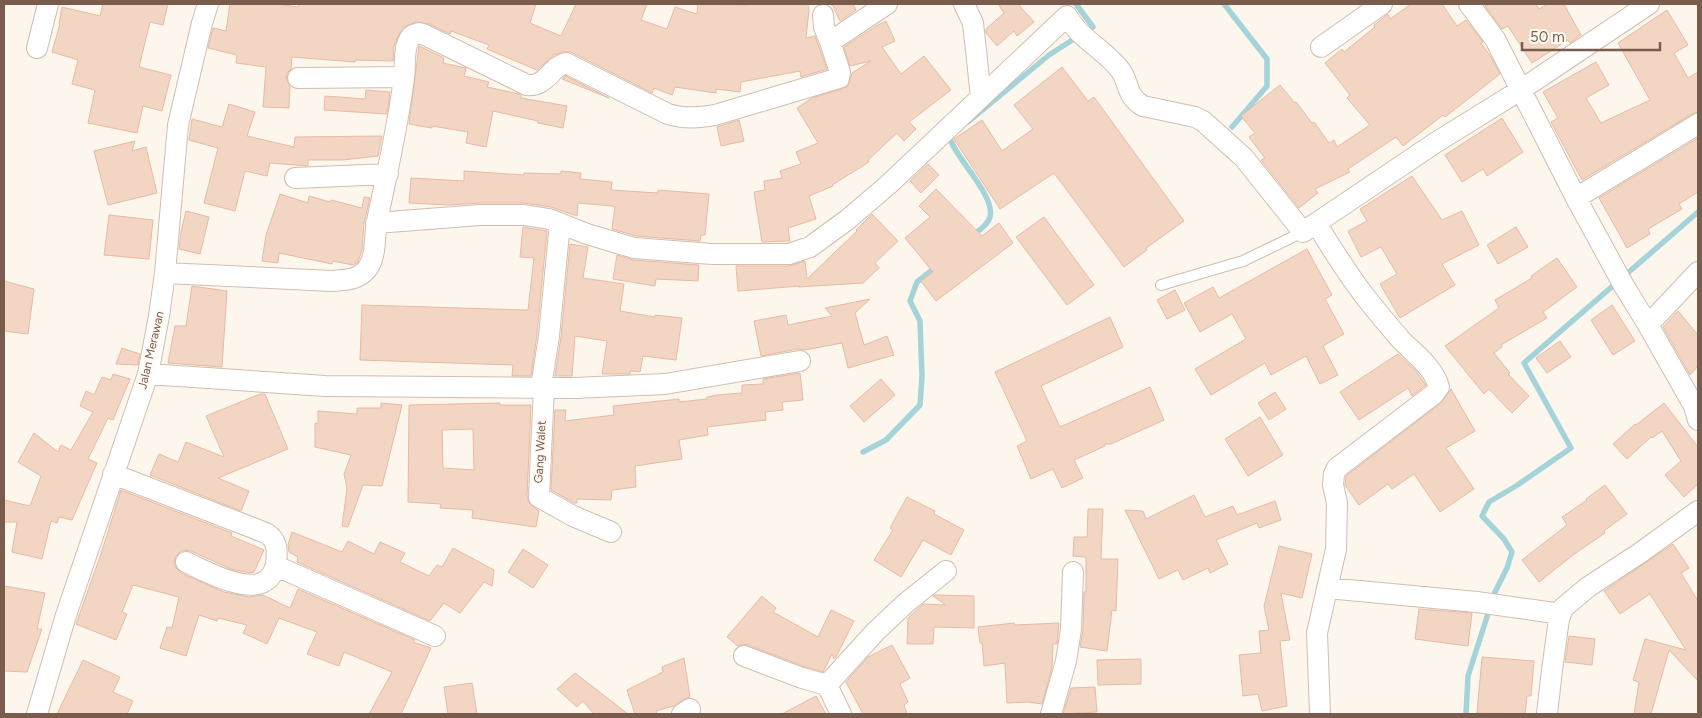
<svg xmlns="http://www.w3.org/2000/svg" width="1702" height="718" viewBox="0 0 1702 718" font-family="Figtree,sans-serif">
  <rect width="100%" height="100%" fill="#fdf6ec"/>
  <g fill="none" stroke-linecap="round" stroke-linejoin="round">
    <path stroke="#a5d3da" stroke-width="5.5" d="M1076,4L1093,27L1085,32
      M1224,4L1267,59V86L1232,127
      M968,122L1049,55L1077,37
      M949,135C952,155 996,195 990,217C988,225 978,231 972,236
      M863,452L886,440L920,405L922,376L920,321L910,301L917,282L936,267
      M1466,714L1468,676L1495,592L1507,568L1512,552L1504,539L1482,516L1489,502L1516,486L1571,448L1524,363L1698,212"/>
  </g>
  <path fill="#f3d5c3" stroke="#e6bba3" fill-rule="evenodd" d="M103,4H168L163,25L150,22L139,67L171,75L162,111L143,106L137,133L88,123L95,90L72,84L78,60L52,52L60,24H59L62,7L100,16Z
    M230,4H277L298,7L299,4H536L530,23L561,36L576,4H647L641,20L667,29L675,7L697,14L698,4L749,5V4H808L809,10L806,38L815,36L827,69L801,77L800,71L741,82L740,92L716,89V93L675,87L672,95L654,88L652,93L571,52H562L554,55L537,70L487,49L489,45L451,31L450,34L429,24L416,22L404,27L399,34L394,46L393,61L355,60V62L292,57L291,69L287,73L286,78L290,86L289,108L263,107L266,67L236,63L237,55L208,48L213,28L226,31Z
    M832,4H853L856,10L840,21Z
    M998,4H1018L1034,22L1017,36L1014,31L997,46L986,33V29L1004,13Z
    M1411,4H1442L1457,26L1466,20L1483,42L1481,43L1491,57L1500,74L1445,117L1443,115L1403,146L1396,137L1348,169L1350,172L1315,189L1318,193L1299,208L1261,160L1265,158L1249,137L1255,133L1241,116L1280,85L1295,103L1296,102L1312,123L1314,122L1329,143L1334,140L1337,147L1370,125L1347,98L1350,95L1325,63L1342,49L1344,52L1375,27L1374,25L1388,14L1390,19Z
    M1489,4H1536L1539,9L1548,4H1564L1581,35L1570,43L1568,40L1532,63L1508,26L1502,29L1485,6Z
    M1667,10L1688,45L1674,53L1688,78L1698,72V112L1692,114L1582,180L1551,122L1558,118L1543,92L1596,62L1609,85L1586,98L1601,123L1650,100L1618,43Z
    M886,21L895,41L882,47L901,74L924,56L951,90L909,122L916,129L904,141L897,133L868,160L869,162L832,185L833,186L809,196L816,219L788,228L790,241L762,242L754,192L765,190L764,181L782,178L780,171L801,164L796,152L818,143L797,108L812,98L842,89L848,86L852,73L871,61L850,66L844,47L876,26Z
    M419,46L444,58L443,63L466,68L464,76L489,82L487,87L519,94L521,95V98L567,106L563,128L538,123V121L493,111L486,147L466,143L468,132L432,126V128L409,124Z
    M1062,67L1088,101L1094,97L1184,221L1146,248L1147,250L1124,267L1054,173L1000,209L954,139L982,120L1002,151L1033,129L1014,105Z
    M566,76L609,98L562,79Z
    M366,90L390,92L387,114L324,110L325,96L365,99Z
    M229,104L255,112L247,136L294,147L295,137L382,136L378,156L343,160H308V166L270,163L267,176L245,171L235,211L204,203L218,148L189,140L192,119L222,127Z
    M1502,118L1523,152L1487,176L1483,169L1462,182L1445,155Z
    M739,120L744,141L721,146L717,127Z
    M1698,138V192L1679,204L1682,209L1648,229L1650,234L1627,248L1599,198Z
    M135,141L132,151L146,147L157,193L108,205L94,151Z
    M928,164L939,175L921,193L910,181Z
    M464,171L524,175V173L561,174V171L581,173L580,179L612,182L611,190L658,193V190L709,194L705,235H701L700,241L636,236L612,229L615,207L612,206L578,203L577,216L551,207L524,203H480L449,205L409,203L411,178L464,181Z
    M1412,176L1442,220L1462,211L1479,245L1442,264L1455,285L1400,318L1380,284L1397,274L1381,247L1361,257L1348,231L1367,221L1360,209Z
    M936,189L982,236L999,223L1013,243L936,301L921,281L933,272L905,238L930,217L919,206Z
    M280,194L308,203L309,196L330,202L331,200L362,208L364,197L370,198L364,223L362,250L358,262L353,265L333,261L332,264L279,253L278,263L262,261L266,235Z
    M186,211L209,217L200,254L179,249L181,232Z
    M872,214L898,241L875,263L879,268L863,283L798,287L800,286L738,291L736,266H789L805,261L807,279L857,231L856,230Z
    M109,215L153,220L149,259L104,255Z
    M1044,217L1094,285L1067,305L1016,237Z
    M523,227L547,231L537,334L531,376H512L513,365L360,360L362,305L528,310L534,258L520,257Z
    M1516,227L1528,247L1498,264L1487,245Z
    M570,244L588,247L583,278L624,284L620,311L655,317V315L682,318L676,360L643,356L640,372L630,371V374H602L607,341L575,336L572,376H555L561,337Z
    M1307,249L1332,295L1325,299L1344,334L1323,346L1338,375L1320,384L1306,356L1271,375L1265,363L1211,395L1195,369L1246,339L1232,314L1200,332L1184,303L1213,287L1219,298Z
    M617,255L633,260L699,265L698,281L656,279L655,286L613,279Z
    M1557,258L1577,287L1543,312L1547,318L1501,345L1502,347L1494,353L1510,373L1508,374L1529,396L1512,413L1489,389L1484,394L1445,346L1499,308L1495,300L1532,278L1531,276Z
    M4,281L34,289L28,334L4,331Z
    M192,286L227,291L222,367L168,363L175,326H186Z
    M1175,290L1185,310L1167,319L1157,300Z
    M870,299L855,313L864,345L887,336L894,355L848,368L842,343L805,350L798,349L761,356L754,321L786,315L788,325L832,316L825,308Z
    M1612,305L1635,341L1613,355L1591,320Z
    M1678,311L1698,335V366L1690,375L1663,327Z
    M1110,317L1123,347L1041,386L1060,427L1150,387L1164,420L1111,444H1105V446L1074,460L1083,478L1062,488L1053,469L1031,479L1017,446L1027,441L995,372Z
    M1560,341L1571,357L1547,373L1536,358Z
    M122,348L140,354L138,365L116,364Z
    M1398,354L1415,370L1426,385L1412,396L1408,388L1359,420L1340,392Z
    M800,373L803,400L782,402L783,410L765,412L766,420L707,427L708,435L679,440L682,459L635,466L636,487L612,490L611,500L577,499V503H574L551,490L555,410H566L565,421L614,415L613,406L679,399V402L707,399V397L717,395L742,393V385L763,384V379Z
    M113,374L130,379L113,420L108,418L88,459L97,463L72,520L59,517L57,523L51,521L42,559L12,552L17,522H4V500L30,506L41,476L18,462L34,433L58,452L61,445L71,450L93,412L80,406L86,391L94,395L102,377L111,380Z
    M881,379L895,395L864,422L850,406Z
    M1451,389L1475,431L1446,448L1474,489L1440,512L1414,474L1392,489L1388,484L1359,505L1345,485L1346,476L1441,403Z
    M1275,392L1286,409L1269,420L1258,403Z
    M260,394H265L288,449L218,478L249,491L241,511L150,475L159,454L178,462L186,442L224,457L206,416Z
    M381,403L402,405L382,486L363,485L348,527L342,526L347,488L344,474L351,455L315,447V423L318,424V411L357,414V408H381Z
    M500,403V405H531L527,496L529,503L539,511L536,527L472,518L473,510L440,508L441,504L408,502L409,405ZM473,429L474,470L443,468L442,430Z
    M1664,403L1698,447V484L1684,497L1665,475L1681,461L1662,431L1652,438L1651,437L1627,459L1613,444L1635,424L1636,425Z
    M1260,417L1283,455L1248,476L1225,439Z
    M1605,485L1627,514L1604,531L1605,533L1573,555L1539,582L1522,560L1567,525L1562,517L1587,500L1586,499Z
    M121,490L232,533L231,536L264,550L254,572L250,573L231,569L191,551L185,550L180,552L176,556L174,562L176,568L181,573L224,592L249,597L263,595L290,608L298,589L415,640L413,642L431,648L401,714H369L392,672L344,652L339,666L307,654L317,632L279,618L267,644L243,633L247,625L218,618L217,621L199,615L186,656L160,648L167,627L172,628L179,597L133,585L122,612L127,614L116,640L76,624L101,554Z
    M1194,495L1205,517L1233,506L1237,515L1275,501L1281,520L1259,528L1257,523L1216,540L1228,564L1210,573L1208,568L1183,580L1178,570L1159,579L1125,510L1143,511L1146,519Z
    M907,497L935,511L934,514L964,530L951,555L923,540L901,577L874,560L893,530L890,528Z
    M1088,509H1103L1101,559H1118L1116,611L1112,610L1107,651L1080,647L1083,630L1084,592H1086V557L1073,556L1074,537H1087Z
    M292,532L342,552L348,541L374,554L380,542L405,553L400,562L429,576L437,565L442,567L453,548L494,570L492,586L484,582L460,613L444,603L430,621L297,562L298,557L289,552L288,545Z
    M1673,544L1689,568L1681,573L1698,601V681L1669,650L1651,714H1634L1639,682L1633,680L1645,639L1686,650L1650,594L1620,614L1604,591Z
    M1279,546L1312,554L1302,598L1281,593L1290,640L1280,641L1287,706L1262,711L1258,694L1243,696L1239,655L1261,653L1259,631L1269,630L1264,606Z
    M523,549L548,565L533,588L508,572Z
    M4,586L45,593L37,629H42L27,672L4,671Z
    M934,595L974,596V628L934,627L933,644H907L908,618L923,604L946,605L933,596Z
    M762,596L776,608L773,612L818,637L831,610L854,621L836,657L834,659L832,654L823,672L806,667L748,645L743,644L738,646L727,637Z
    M1419,609L1472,613L1468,646L1415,639Z
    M1014,623L1015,625L1059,623L1057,644H1053L1052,668L1042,704L1028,702L1007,703L1005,663L984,666L982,643H980L978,627Z
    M1569,636L1595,639L1592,665L1565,662Z
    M892,645L910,678L900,684L908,702L904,705L907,714H863L846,682L868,657Z
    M1482,657L1534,661L1531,696H1527L1525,714L1477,713Z
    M684,658L690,697L684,699L674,706L656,711L657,714H635L627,690L663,672L662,667Z
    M1141,659V684L1098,685L1097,660Z
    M83,660L120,677L113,692L133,701L127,714H57Z
    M575,673L628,714H594L583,701L577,707L557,689Z
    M472,683L477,714H448L444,687Z
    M1095,687L1097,712L1063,714L1071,688Z
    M816,696L826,714H782Z"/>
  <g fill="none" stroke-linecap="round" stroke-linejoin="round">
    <g stroke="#d1beb0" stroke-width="12">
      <path id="lane" d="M1161,285L1243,261L1303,232"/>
    </g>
    <g stroke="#d1beb0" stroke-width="22">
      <path id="street" d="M964,4L973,23L981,97
        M1469,4L1495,39L1576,198L1624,286L1648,325L1694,406L1698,420
        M823,15L824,27L830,42
        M1321,47L1382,4
        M37,48L48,4
        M298,78L404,77
        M295,178L388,174
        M1576,198L1698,124
        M376,223L480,215H524L549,219L587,234L634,248L712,254H789L810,247L847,220L888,185L1067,16C1079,39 1106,50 1121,71C1130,85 1126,96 1143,106L1195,117L1203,121L1244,158L1303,232L1435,143L1522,89L1649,4
        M1316,223C1332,249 1348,275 1367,299C1378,313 1390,327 1401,340C1415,354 1434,368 1439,387L1434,394L1337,468L1334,474L1333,485L1337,503L1336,549L1317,633L1320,714
        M165,273L332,281C346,280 358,280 367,269C377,256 374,236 377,221C387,173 398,126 404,78C406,65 402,44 413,35L419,33L425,35L527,85C547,87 551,66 566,63L668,114C685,119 699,118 715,115L839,78L840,72L830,42L887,4
        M1648,325L1698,272
        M148,374L325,386L574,388L665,384L800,361
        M541,387L549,336L560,223
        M544,387L539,497L573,516L611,532
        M113,474L266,533C279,541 277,552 276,566L435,636
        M186,562C205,571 250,596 268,579C272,576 274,570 276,566
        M1327,588L1477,602L1561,614
        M744,656L802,678L827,685L841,714
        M827,685L875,632L907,602L946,571
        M37,714L66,615L148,374L159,316L165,273L178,125L202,23L208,4
        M682,714L690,709
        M1051,714L1066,661L1071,629L1073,572
        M1547,714L1552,670L1559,619L1563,608L1588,587L1640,553L1698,511"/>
    </g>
    <use href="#lane" stroke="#fff" stroke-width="10"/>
    <use href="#street" stroke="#fff" stroke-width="20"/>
  </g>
  <g text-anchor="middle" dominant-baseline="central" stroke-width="4.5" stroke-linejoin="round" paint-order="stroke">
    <g font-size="12" fill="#7a5c4d" stroke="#fffaf3">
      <text transform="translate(151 350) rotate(-77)">Jalan Merawan</text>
      <text transform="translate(540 452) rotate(-87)">Gang Walet</text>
    </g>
  </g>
  <rect width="1702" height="718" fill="none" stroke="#7a5c4d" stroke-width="10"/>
  <path d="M1522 42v8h138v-8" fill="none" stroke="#7a5c4d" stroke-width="2.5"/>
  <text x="1530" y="42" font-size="15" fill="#7a5c4d" stroke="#fffaf3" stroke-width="4" paint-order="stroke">50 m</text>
</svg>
